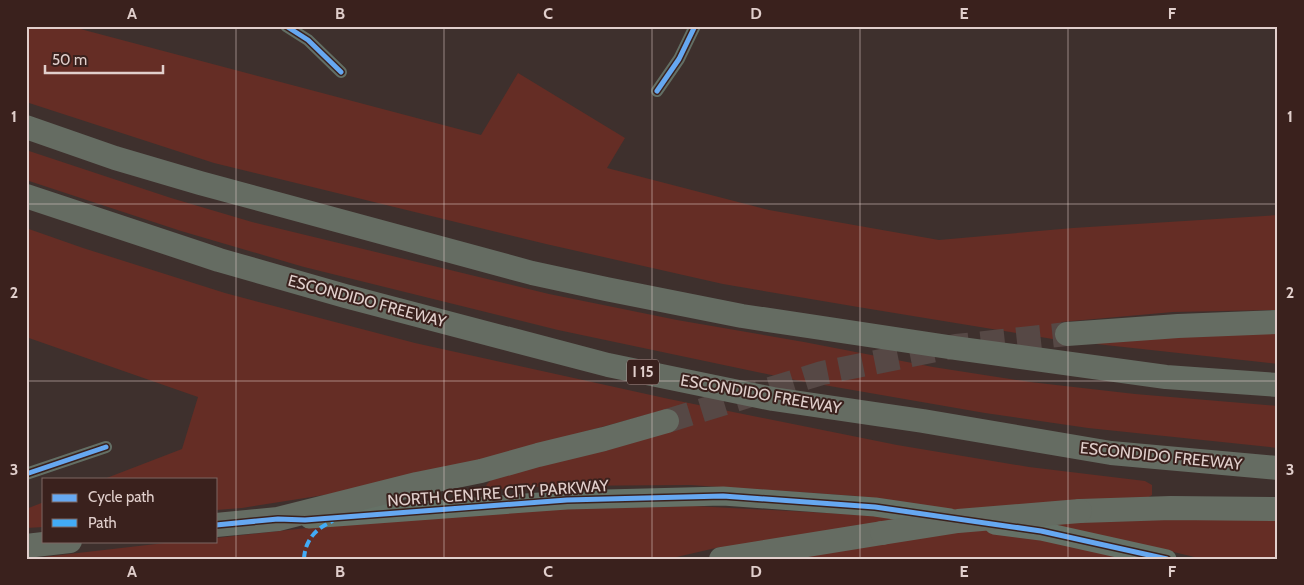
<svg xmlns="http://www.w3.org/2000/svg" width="1304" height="585" viewBox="0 0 1304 585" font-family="Cabin,sans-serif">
  <rect width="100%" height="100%" fill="#3e302d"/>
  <path fill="#652d25" d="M26,26H69L481,135L518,73L625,138L607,168L769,210L939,240L1073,228L1278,215V310L1173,312L1061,322L1059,328L1071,342L858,307L723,284L546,244L214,163L26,102Z
    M26,150L171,198L252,222L549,294L677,320L804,342L933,367L1030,382L1135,394L1278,406V448L1088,428L985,413L795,380L558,330L304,267L181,231L26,180Z
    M26,228L83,248L225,293L415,343L669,399L897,445L1029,467L1145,481L1152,485V495L1147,498L1144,520H1278V559H1203L1148,546L916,505L856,496L690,485L548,486L490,490L486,485L491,480L537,465L678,428L665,410L424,475L337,493L242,508L216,510V479H104L182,449L198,397L26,337Z
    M1278,329V364L1087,343Z
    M44,502V527L26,528V509Z
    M694,506L886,516L1042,538L1137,559H787L720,547L668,559H26L182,541H216V538L379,520L549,508Z"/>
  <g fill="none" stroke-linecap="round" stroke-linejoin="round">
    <path stroke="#564845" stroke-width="24" stroke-dasharray="24 12" stroke-linecap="butt" d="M667,421L822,373L956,346L1067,334"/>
    <path stroke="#636f65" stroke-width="12" d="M286,26L308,40L341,72
      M657,91L679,59L695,26
      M26,474L106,447"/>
    <path stroke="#657166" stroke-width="19" d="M309,519L567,500L723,496L875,507L950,518
      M994,525L1041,531L1167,559"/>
    <path stroke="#656c62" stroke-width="24" d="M26,127L115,158L200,183L532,273L606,289L742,316L955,348L1166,377L1278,385
      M26,196L219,260L345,296L608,365L773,399L923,421L1111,453L1278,468
      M1067,334L1178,326L1278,322
      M1080,511L1171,508L1278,509
      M216,525L278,519L417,484L481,471L538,455L604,439L667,421
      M26,546L70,541
      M721,559L882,533"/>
    <path stroke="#656c62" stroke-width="24" d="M882,533L958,521L1080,511"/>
    <path stroke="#42abf6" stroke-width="4" stroke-dasharray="8 4" stroke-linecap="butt" d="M304,559C305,540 316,528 333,521"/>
    <g stroke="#3a211d" stroke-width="8">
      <path id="cycleway" d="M286,26L308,40L341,72
        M657,91L679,59L695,26
        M26,474L106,447
        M216,525L278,519L305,520L567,500L723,496L875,507L1041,531L1167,559"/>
    </g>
    <use href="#cycleway" stroke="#66a8f1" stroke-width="5"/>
  </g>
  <path fill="none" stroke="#e1cfcc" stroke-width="1" stroke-opacity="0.55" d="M236,26V559M444,26V559M652,26V559M860,26V559M1068,26V559M26,204H1278M26,381H1278"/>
  <g text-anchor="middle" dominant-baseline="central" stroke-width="4" stroke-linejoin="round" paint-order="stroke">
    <rect fill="#3a211d" stroke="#af9b98" stroke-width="1" x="627" y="359.5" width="32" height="25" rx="4"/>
    <g font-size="15" font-weight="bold" fill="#e1cfcc">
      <text x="643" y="372">I 15</text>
    </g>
    <g font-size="16" fill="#e1cfcc" stroke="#3a211d">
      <text transform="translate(367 301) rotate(15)">ESCONDIDO FREEWAY</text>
      <text transform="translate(761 394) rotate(10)">ESCONDIDO FREEWAY</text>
      <text transform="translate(1161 456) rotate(6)">ESCONDIDO FREEWAY</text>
      <text transform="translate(498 493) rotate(-4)">NORTH CENTRE CITY PARKWAY</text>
    </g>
  </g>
  <rect width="1304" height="585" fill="none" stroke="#3a211d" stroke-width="55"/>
  <rect x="42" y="478" width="175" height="65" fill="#3a211d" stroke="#7d6763"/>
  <rect x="52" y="494" width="25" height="8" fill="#66a8f1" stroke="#7d6763"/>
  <text x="88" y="502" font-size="15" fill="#e1cfcc">Cycle path</text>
  <rect x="52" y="519" width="25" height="8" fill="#42abf6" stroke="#7d6763"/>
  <text x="88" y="528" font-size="15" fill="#e1cfcc">Path</text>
  <path d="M45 65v8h118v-8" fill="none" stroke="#e1cfcc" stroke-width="2.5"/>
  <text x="52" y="65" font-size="15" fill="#e1cfcc" stroke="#3a211d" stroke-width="4" paint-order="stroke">50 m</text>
  <rect x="28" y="28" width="1248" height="530" fill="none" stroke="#e1cfcc" stroke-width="2"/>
  <g font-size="16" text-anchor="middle" font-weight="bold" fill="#e1cfcc">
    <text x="132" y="19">A</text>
    <text x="340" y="19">B</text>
    <text x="548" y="19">C</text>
    <text x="756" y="19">D</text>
    <text x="964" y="19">E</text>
    <text x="1172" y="19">F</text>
    <text x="14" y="122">1</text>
    <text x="1290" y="122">1</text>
    <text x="14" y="298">2</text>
    <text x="1290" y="298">2</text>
    <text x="14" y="475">3</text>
    <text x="1290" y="475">3</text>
    <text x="132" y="577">A</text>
    <text x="340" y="577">B</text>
    <text x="548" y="577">C</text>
    <text x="756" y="577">D</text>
    <text x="964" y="577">E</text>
    <text x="1172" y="577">F</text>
  </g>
</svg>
